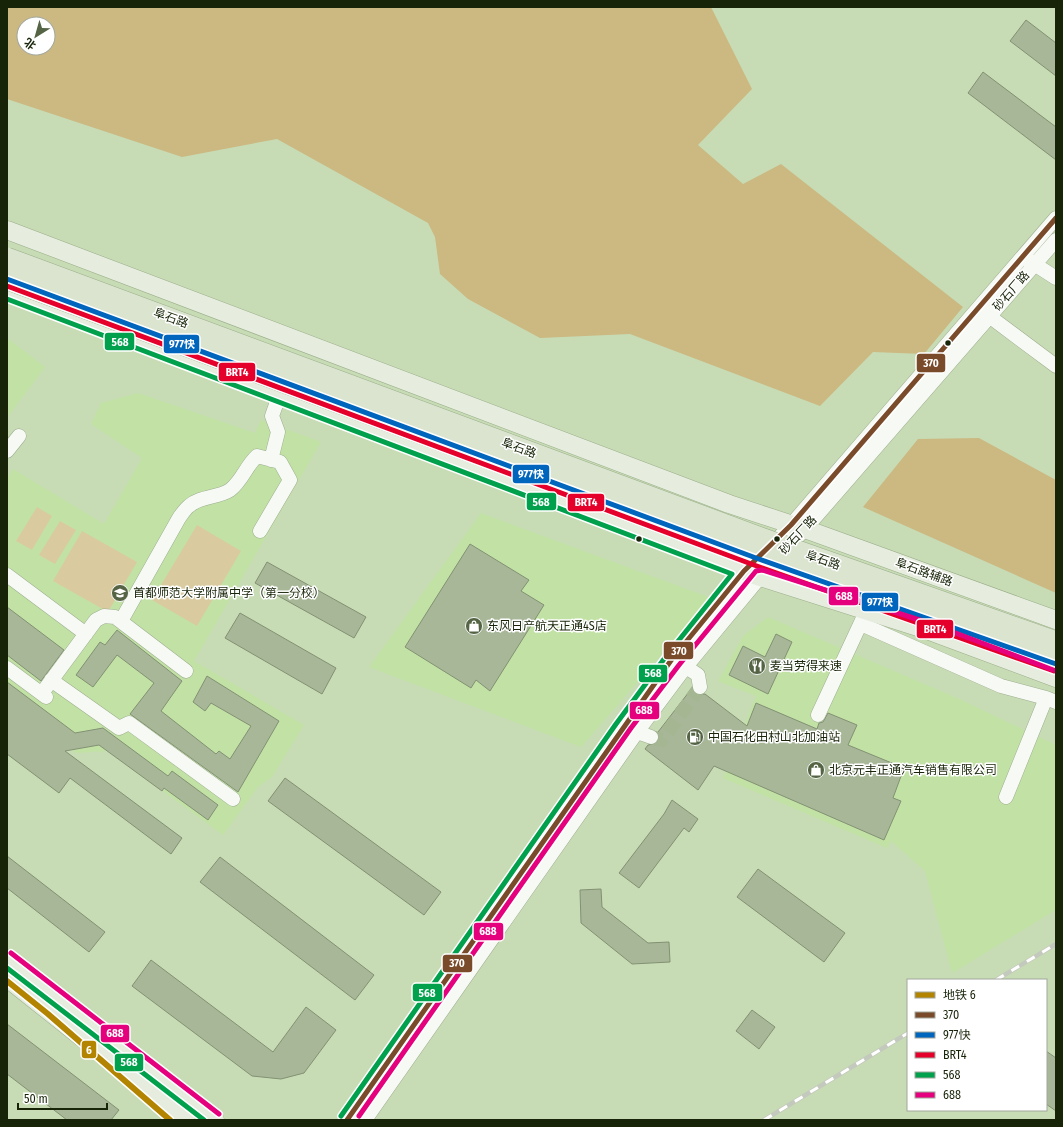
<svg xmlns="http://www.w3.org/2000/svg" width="1063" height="1127" viewBox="0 0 1063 1127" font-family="'Fira Sans Condensed','Noto Sans SC',sans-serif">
  <rect width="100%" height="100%" fill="#c7dcb5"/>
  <path fill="#c2e2a5" d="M7,338L45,367L7,418Z
    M138,393L255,433L261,420L321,442L194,661L304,725L272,777L258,787L223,835L108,751L76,753L7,701V478L13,469L104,524L142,458L91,424L101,403Z
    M481,513L711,598L581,747L369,667Z
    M768,617L957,698L1056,745V910L952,973L925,871L891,841L887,848L723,778L756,696L718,681L743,636Z"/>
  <path fill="#d9cb9f" d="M37,507L52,516L32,550L16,541Z
    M60,521L76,530L55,564L39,555Z
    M197,525L241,551L197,626L152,600Z
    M82,531L137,562L108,612L53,581Z"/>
  <path fill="#ccb881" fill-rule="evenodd" d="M7,7H711L752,89L698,145L743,184L781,164L963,307L924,354L873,352L820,406L630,334L540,338L468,299L440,274L435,237L428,223L277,139L182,157L7,99ZM24,24H48V48H24Z
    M979,438L1056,480V593L863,507L918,439Z"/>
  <path fill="#a7b798" stroke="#829173" d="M1026,20L1056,43V76L1010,41Z
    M983,72L1056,127V160L968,93Z
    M470,544L529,580L521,591L544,605L490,691L476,680L471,688L405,647Z
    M267,562L366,617L354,638L255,583Z
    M7,607L64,650L41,681L7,655Z
    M240,613L336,668L322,694L225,638Z
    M117,630L182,681L161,711L216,754L219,751L230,759L251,726L211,703L205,711L193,702L207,676L279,721L238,792L130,714L154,683L117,655L93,687L76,675L100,642L105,645Z
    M776,634L792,642L768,694L729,675L743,646L765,657Z
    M7,682L75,733L103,728L168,776L172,771L218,805L208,820L164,788L162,791L99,745L65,751L182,838L171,854L70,778L59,793L7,754Z
    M692,688L697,695L705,694L747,726L756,703L817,729L819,723L823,722L828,713L857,725L848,745L904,768L893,798L901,801L884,840L714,766L698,790L645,749L648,745L657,743L659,739L658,732Z
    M285,778L441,892L424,915L268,801Z
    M672,800L698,819L689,832L684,828L639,888L619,873L664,814Z
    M7,856L105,932L89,952L7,888Z
    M220,857L374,975L355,1000L200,882Z
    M758,869L845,933L824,962L737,897Z
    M601,889L602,907L648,943L669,942L670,962L632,964L581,923L580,890Z
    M151,960L273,1052L306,1007L336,1030L304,1073L281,1079L252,1076L132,986Z
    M752,1010L775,1027L759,1049L736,1031Z
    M7,1024L119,1110L111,1120H67L7,1074Z
    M1046,1051L1056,1058V1111L1046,1104Z"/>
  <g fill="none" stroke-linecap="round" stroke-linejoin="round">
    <path stroke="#a4b792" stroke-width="14" stroke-dasharray="14 7" stroke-linecap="butt" d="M651,737L662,740L700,687"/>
    <g stroke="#9eae90" stroke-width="15">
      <path id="minor" d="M1028,260L1056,278
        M989,316L1056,366
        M7,451L19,436
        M271,460L278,432L272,416L279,396
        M769,548L791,525L1056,218
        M782,553L805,529L1056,240
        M7,575L86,634
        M121,621L179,518C182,514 185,509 189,506C200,496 218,498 230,490C242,481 246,466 257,456L280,462L290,480L260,531
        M861,624L1001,686L1046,698L1056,702
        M686,667L698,675L700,687
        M7,668L46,697
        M51,680L119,728L129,723L233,799
        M42,693L96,620L104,616L115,617L186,671
        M818,715L864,616
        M637,732L651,737
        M1006,797L1046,698
        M347,1120L622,728L672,659L751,565
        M365,1120L637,732L684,669L765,571"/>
    </g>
    <g stroke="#9aad89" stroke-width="19">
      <path id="major" d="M7,230L729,504L805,529L1056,620
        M7,292L760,577L927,630L1056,678
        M7,959L215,1120
        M7,978L186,1120"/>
    </g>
    <use href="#minor" stroke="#f7faf4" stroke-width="14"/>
    <use href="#major" stroke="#e6edde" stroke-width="18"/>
    <g stroke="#c4c9be" stroke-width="4.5">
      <path id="rail" d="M996,980L1056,944
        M764,1120L908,1033"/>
    </g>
    <use href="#rail" stroke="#fff" stroke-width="3" stroke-dasharray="9" stroke-linecap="butt"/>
    <g stroke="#9aad89" stroke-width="22" stroke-linecap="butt">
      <path id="highway-bridge" d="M7,258L761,538L1056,642
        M7,279L756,558L1056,664"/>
    </g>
    <use href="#highway-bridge" stroke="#dae4cf" stroke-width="21"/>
    <g stroke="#fff" stroke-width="8">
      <path id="bus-1" d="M347,1120L672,659L744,571L791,525L1056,218"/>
    </g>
    <g stroke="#fff" stroke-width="8">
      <path id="bus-2" d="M7,279L756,558L1056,664"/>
    </g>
    <g stroke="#fff" stroke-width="8">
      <path id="bus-3" d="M7,286L754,565L1054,671"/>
    </g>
    <g stroke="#fff" stroke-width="8">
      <path id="bus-4" d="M7,299L732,574L667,655L616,724L341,1116
        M7,968L204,1120"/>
    </g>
    <g stroke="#fff" stroke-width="8">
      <path id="bus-5" d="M11,953L219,1114
        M359,1116L631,728L679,665L756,571L762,570L929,623L1056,671"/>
    </g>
    <use href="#bus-1" stroke="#7a4b2a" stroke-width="5"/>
    <use href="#bus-2" stroke="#0065bd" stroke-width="5"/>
    <use href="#bus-3" stroke="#e4002b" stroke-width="5"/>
    <use href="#bus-4" stroke="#01a04d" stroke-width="5"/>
    <use href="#bus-5" stroke="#e5007d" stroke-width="5"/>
    <g stroke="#fff" stroke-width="9">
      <path id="metro-1" d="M7,981L48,1014L170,1120"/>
    </g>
    <use href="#metro-1" stroke="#b38400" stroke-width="6"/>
  </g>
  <defs>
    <g id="school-disc" transform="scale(0.9)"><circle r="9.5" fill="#556445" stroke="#fff"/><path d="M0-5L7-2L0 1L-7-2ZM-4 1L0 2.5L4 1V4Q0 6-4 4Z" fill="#fff"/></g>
    <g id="shop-disc" transform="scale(0.9)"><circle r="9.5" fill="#556445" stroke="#fff"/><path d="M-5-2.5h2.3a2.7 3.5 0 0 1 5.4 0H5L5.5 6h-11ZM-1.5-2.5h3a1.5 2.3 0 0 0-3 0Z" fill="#fff"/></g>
    <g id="restaurant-disc" transform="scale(0.9)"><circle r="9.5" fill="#556445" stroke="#fff"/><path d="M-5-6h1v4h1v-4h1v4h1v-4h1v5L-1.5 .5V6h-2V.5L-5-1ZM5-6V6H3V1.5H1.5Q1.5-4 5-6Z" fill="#fff"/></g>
    <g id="fuel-disc" transform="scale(0.9)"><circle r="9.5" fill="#556445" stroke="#fff"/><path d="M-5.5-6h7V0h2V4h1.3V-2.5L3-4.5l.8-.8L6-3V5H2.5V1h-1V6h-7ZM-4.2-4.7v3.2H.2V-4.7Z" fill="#fff"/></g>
  </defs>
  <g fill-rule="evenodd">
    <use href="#school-disc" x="120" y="593"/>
    <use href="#shop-disc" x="474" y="626"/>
    <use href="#restaurant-disc" x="757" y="666"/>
    <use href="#fuel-disc" x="695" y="737"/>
    <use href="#shop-disc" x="816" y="770"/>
  </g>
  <g fill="#172408" stroke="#fff" stroke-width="1.5">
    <circle cx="948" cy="343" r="3.5"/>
    <circle cx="639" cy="539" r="3.5"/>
    <circle cx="777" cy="539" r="3.5"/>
  </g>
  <g text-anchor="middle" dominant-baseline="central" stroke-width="3" stroke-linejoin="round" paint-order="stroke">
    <g font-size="12" fill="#172408" stroke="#fff">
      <text transform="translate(1011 291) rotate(-49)">砂石厂路</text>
      <text transform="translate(171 318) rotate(20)">阜石路</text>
      <text transform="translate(519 448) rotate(20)">阜石路</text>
      <text transform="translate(798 535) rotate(-47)">砂石厂路</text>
      <text transform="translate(823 560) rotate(19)">阜石路</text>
      <text transform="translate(924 572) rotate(20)">阜石路辅路</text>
    </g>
    <g font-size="12" fill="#172408" stroke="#fff" text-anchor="start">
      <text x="133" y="593">首都师范大学附属中学（第一分校）</text>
      <text x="487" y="626">东风日产航天正通4S店</text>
      <text x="770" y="666">麦当劳得来速</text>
      <text x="708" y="737">中国石化田村山北加油站</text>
      <text x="829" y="770">北京元丰正通汽车销售有限公司</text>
    </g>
  </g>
  <g stroke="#fff" stroke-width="1.5">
    <rect x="104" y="332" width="31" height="19" rx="4" fill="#01a04d"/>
    <rect x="163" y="334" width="37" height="20" rx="4" fill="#0065bd"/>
    <rect x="916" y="353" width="30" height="20" rx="4" fill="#7a4b2a"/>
    <rect x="218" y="362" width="38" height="20" rx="4" fill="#e4002b"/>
    <rect x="512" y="464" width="38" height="20" rx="4" fill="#0065bd"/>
    <rect x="526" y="492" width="31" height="19" rx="4" fill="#01a04d"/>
    <rect x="567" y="493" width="38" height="19" rx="4" fill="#e4002b"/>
    <rect x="828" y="586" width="31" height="20" rx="4" fill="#e5007d"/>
    <rect x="861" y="592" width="38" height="20" rx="4" fill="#0065bd"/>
    <rect x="916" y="619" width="38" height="20" rx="4" fill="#e4002b"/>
    <rect x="663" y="641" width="31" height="19" rx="4" fill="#7a4b2a"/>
    <rect x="638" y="664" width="30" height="19" rx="4" fill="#01a04d"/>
    <rect x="629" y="701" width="31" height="19" rx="4" fill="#e5007d"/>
    <rect x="473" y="922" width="31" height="19" rx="4" fill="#e5007d"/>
    <rect x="442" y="954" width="31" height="19" rx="4" fill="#7a4b2a"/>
    <rect x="412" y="983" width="31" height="19" rx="4" fill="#01a04d"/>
    <rect x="100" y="1024" width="30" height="19" rx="4" fill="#e5007d"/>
    <rect x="81" y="1040" width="16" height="19" rx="4" fill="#b38400"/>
    <rect x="114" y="1053" width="30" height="19" rx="4" fill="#01a04d"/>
  </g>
  <g font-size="11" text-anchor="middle" font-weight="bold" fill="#fff">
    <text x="120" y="346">568</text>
    <text x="182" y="348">977快</text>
    <text x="931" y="367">370</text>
    <text x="237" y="376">BRT4</text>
    <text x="531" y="478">977快</text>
    <text x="541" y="506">568</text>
    <text x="586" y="506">BRT4</text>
    <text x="844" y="600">688</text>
    <text x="880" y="606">977快</text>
    <text x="935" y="633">BRT4</text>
    <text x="679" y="655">370</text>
    <text x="653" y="677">568</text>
    <text x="644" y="714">688</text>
    <text x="488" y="935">688</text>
    <text x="457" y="967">370</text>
    <text x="427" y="997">568</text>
    <text x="115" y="1037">688</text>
    <text x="89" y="1054">6</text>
    <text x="129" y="1066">568</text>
  </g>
  <rect width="1063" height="1127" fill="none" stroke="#172408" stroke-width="16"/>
  <rect x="907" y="979" width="140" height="132" fill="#ffffff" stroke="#a2a79c"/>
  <rect x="915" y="992" width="20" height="6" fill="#b38400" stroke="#a2a79c"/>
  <text x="943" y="999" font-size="12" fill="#172408">地铁 6</text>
  <rect x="915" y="1012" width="20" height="6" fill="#7a4b2a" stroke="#a2a79c"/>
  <text x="943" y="1019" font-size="12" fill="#172408">370</text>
  <rect x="915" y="1032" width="20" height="6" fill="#0065bd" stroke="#a2a79c"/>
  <text x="943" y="1039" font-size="12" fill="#172408">977快</text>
  <rect x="915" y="1052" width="20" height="6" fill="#e4002b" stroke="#a2a79c"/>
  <text x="943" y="1059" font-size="12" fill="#172408">BRT4</text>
  <rect x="915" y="1072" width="20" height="6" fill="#01a04d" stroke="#a2a79c"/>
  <text x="943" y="1079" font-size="12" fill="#172408">568</text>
  <rect x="915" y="1092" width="20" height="6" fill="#e5007d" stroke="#a2a79c"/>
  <text x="943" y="1099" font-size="12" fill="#172408">688</text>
  <g transform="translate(36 36) rotate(217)"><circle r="19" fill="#ffffff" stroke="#a2a79c"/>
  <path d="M0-3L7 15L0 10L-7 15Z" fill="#556445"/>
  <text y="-6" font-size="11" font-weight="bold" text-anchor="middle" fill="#172408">北</text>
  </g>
  <path d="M18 1103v6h89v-6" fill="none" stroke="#172408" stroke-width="2"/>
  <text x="24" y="1103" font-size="12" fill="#172408" stroke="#ffffff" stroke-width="3" paint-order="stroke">50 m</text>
</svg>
